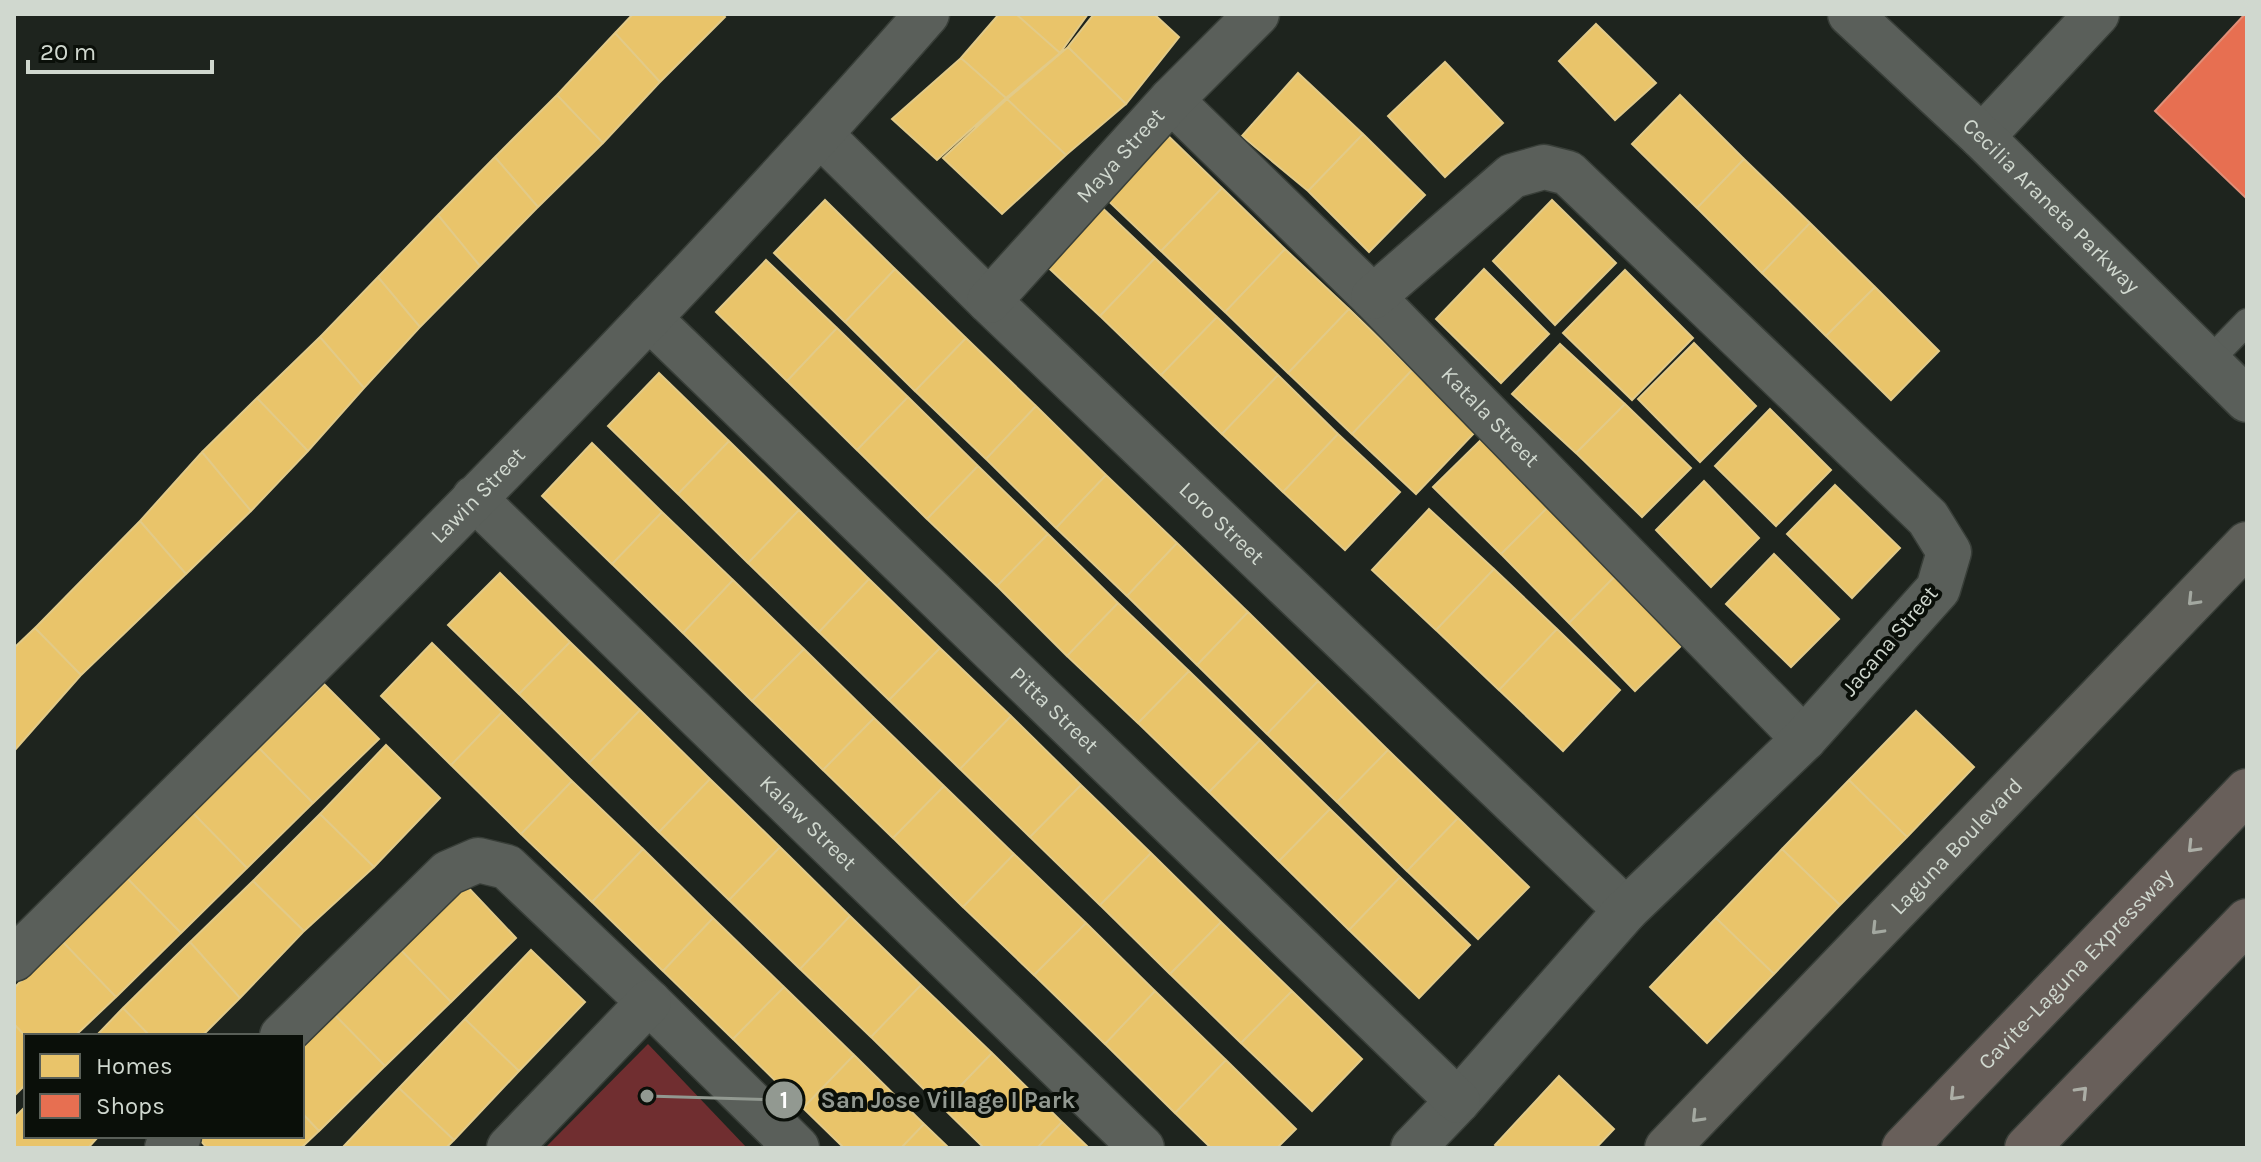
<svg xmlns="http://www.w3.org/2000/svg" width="2261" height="1162" viewBox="0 0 2261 1162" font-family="Karla,sans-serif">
  <rect width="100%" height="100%" fill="#1e241e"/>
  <path fill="#702e30" d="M648,1044L747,1148H545Z"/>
  <path fill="#e9c46a" stroke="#e2ca88" stroke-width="2" d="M633,14H722L725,17L660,82L615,33Z
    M999,14H1016L1060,53L1006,98L961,58Z
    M1016,14H1088L1060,53Z
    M1094,14H1154L1179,37L1126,104L1068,47Z
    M1596,24L1656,83L1615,120L1559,61Z
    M615,33L660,82L603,143L557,95Z
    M1068,47L1126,104L1066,155L1007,99Z
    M961,58L1006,98L937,160L892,119Z
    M1445,62L1503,123L1445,177L1388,116Z
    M1298,73L1363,134L1308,191L1242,136Z
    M557,95L603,143L538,207L495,157Z
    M1680,95L1744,159L1697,208L1632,144Z
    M1007,99L1066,155L1002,214L943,158Z
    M1158,126L1222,188L1161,251L1098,191Z
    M1363,134L1425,195L1369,252L1308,191Z
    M495,157L538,207L480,266L438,215Z
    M1744,159L1810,223L1762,273L1697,208Z
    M1222,188L1285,249L1225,312L1161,251Z
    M825,200L895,269L845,322L774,253Z
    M1094,200L1155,258L1100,316L1038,258Z
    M1552,200L1616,263L1555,325L1493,261Z
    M438,215L480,266L420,327L378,277Z
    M1810,223L1875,287L1826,336L1762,273Z
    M1285,249L1349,309L1288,373L1225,312Z
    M1155,258L1217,317L1161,375L1100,316Z
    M766,260L837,328L787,381L716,312Z
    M895,269L966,338L915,391L845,322Z
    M1484,269L1549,334L1501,383L1436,319Z
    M1625,270L1693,338L1632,400L1563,333Z
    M378,277L420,327L364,388L320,337Z
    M1875,287L1939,351L1891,400L1826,336Z
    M1349,309L1412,370L1352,434L1288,373Z
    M1217,317L1278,375L1222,434L1161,375Z
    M837,328L908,397L857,450L787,381Z
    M320,337L364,388L308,451L257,398Z
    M966,338L1036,406L986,459L915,391Z
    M1694,343L1756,406L1700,462L1638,399Z
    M1560,344L1625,404L1576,453L1512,394Z
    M1412,370L1476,431L1416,494L1352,434Z
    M659,373L729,441L678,494L608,426Z
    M1278,375L1338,434L1283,492L1222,434Z
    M908,397L978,466L927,519L857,450Z
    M257,398L308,451L251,511L202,452Z
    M1625,404L1691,468L1642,517L1576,453Z
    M1036,406L1106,475L1056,528L986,459Z
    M1770,409L1831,470L1776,526L1715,466Z
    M1338,434L1400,492L1345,550L1283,492Z
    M1485,436L1552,503L1501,554L1433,487Z
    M729,441L799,510L748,563L678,494Z
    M592,443L662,512L612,564L542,496Z
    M202,452L251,511L186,574L140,521Z
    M978,466L1048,534L997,586L927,519Z
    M1106,475L1177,543L1127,596L1056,528Z
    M1704,481L1759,538L1711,587L1656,530Z
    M1835,485L1900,548L1852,598L1787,534Z
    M1552,503L1619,572L1569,623L1501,554Z
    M1429,509L1494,569L1436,630L1372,570Z
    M799,510L869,579L819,632L748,563Z
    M662,512L733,580L683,633L612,564Z
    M140,521L186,574L81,675L35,628Z
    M1048,534L1118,603L1067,656L997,586Z
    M1177,543L1248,612L1197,665L1127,596Z
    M1774,554L1839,619L1791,667L1726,604Z
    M1494,569L1557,629L1499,690L1436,630Z
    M1619,572L1687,640L1635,691L1569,623Z
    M500,573L570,642L519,694L448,625Z
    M869,579L940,648L889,700L819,632Z
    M733,580L804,649L752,701L683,633Z
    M1118,603L1189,671L1138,723L1067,656Z
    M1248,612L1318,681L1267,734L1197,665Z
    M35,628L81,675L14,751V648Z
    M1557,629L1620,690L1563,751L1499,690Z
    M570,642L640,710L589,763L519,694Z
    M432,643L502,712L451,765L381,696Z
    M940,648L1011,716L960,769L889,700Z
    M804,649L874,718L823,770L752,701Z
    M1189,671L1260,740L1209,792L1138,723Z
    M1318,681L1388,750L1337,802L1267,734Z
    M324,684L379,739L313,803L259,748Z
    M640,710L710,779L659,832L589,763Z
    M1916,711L1974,767L1907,837L1849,780Z
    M502,712L572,781L521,834L451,765Z
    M1011,716L1081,785L1030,837L960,769Z
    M874,718L944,786L893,838L823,770Z
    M1260,740L1330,809L1279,861L1209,792Z
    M386,745L440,798L374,867L320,814Z
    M259,748L313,803L247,868L193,813Z
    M1388,750L1458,818L1407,871L1337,802Z
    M710,779L780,847L729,900L659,832Z
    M1849,780L1907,837L1840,905L1782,849Z
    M572,781L643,849L592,902L521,834Z
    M1081,785L1151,853L1100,905L1030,837Z
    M944,786L1014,854L963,907L893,838Z
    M1330,809L1400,877L1349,930L1279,861Z
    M193,813L247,868L181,933L127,878Z
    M320,814L374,867L304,931L253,881Z
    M1458,818L1529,887L1478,939L1407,871Z
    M780,847L850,916L800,969L729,900Z
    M643,849L713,918L663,971L592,902Z
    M1782,849L1840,905L1774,974L1716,918Z
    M1151,853L1221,922L1170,974L1100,905Z
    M1014,854L1086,923L1034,975L963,907Z
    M1400,877L1470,945L1419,998L1349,930Z
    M127,878L181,933L116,997L62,941Z
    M253,881L304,931L240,998L190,942Z
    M463,882L516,938L451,1002L397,946Z
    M850,916L921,985L871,1037L800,969Z
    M713,918L784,987L733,1039L663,971Z
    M1716,918L1774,974L1707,1043L1650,987Z
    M1221,922L1292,991L1241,1043L1170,974Z
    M1086,923L1155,991L1105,1044L1034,975Z
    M62,941L116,997L75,1036L26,1037L14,1024V988Z
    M190,942L240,998L202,1036H150L123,1008Z
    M397,946L451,1002L385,1066L331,1011Z
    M531,950L585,1002L519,1071L465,1019Z
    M921,985L992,1053L941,1106L871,1037Z
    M784,987L854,1055L803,1108L733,1039Z
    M1155,991L1226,1060L1175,1113L1105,1044Z
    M1292,991L1362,1059L1312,1111L1241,1043Z
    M123,1008L150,1036H96Z
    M331,1011L385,1066L319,1131L302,1113V1039Z
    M465,1019L519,1071L454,1140L399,1088Z
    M14,1024L26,1037V1084L14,1096Z
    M992,1053L1062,1122L1037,1148H984L941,1106Z
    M854,1055L924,1124L901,1148H844L803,1108Z
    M1226,1060L1296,1129L1277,1148H1211L1175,1113Z
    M1559,1076L1614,1129L1596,1148H1498L1495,1145Z
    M399,1088L454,1140L446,1148H342Z
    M26,1106V1136H99L88,1148H14V1118Z
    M302,1113L319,1131L301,1148H207L199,1139L203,1136H302Z
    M1062,1122L1089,1148H1037Z
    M924,1124L949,1148H901Z"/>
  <path fill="#e76f51" stroke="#e08e77" stroke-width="2" d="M2245,14H2247V199L2155,111Z"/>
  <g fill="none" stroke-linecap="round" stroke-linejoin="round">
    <g stroke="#383e38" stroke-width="29">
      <path id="service" d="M2208,362L2247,322"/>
    </g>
    <g stroke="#383e38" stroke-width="47">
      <g id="minor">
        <path id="s1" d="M1171,100L1373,297L1804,739"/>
        <path id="s2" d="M821,135L989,301L1626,910"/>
        <path d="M1982,137L2097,14"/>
        <path d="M1373,297L1512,176L1544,167L1568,173L1928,518L1949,552L1938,589L1804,739L1626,910L1458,1101L1413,1148"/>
        <path id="s3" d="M989,301L1171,100L1257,14"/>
        <path id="s4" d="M649,318L1458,1101"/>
        <path id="s5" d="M474,498L1142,1148"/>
        <path id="s6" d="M14,959C325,651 638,344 927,14"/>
        <path d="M282,1036L448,873L478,860L507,867L649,1002L797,1148"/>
        <path d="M167,1148L179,1136"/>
        <path d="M509,1148L649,1002"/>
      </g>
    </g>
    <g stroke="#383e38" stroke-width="47">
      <g id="tertiary">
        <path id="s7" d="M1850,14L1982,137L2247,400"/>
      </g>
    </g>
    <g stroke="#383e38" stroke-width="47">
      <g id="secondary">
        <path id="s8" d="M1667,1148L2247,544"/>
      </g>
    </g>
    <g stroke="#383e38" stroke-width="47">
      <g id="motorway">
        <path id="s9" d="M1904,1148L2247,791"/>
        <path d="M2027,1148L2247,921"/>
      </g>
    </g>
    <use href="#service" stroke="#5a5f5a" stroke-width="26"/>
    <use href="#minor" stroke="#5a5f5a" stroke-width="44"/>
    <use href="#tertiary" stroke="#5a5f5a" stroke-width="44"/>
    <use href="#secondary" stroke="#5f605a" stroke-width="44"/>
    <use href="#motorway" stroke="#685f5a" stroke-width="44"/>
  </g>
  <defs><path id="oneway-chevron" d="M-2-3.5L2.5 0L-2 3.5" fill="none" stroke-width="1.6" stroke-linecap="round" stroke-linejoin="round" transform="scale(2)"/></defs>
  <g stroke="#a3a8a0">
    <use href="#oneway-chevron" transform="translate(2193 600) rotate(134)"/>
    <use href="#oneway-chevron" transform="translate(1877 929) rotate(134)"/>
    <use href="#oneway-chevron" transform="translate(1697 1117) rotate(134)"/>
  </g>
  <g stroke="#acaea6">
    <use href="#oneway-chevron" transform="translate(2193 847) rotate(134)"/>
    <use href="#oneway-chevron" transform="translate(2082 1092) rotate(-46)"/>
    <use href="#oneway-chevron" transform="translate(1955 1095) rotate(134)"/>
  </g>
  <g text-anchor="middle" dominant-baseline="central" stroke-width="8" stroke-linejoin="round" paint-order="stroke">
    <g font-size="22" fill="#d0d8cf" stroke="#0a0f09">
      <text stroke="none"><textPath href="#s3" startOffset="196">Maya Street</textPath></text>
      <text stroke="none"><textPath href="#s7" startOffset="278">Cecilia Araneta Parkway</textPath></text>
      <text stroke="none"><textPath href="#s1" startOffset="450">Katala Street</textPath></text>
      <text stroke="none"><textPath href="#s6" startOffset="656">Lawin Street</textPath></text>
      <text stroke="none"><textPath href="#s2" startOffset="558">Loro Street</textPath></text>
      <text transform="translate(1890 641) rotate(-50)">Jacana Street</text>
      <text stroke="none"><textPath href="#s4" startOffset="564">Pitta Street</textPath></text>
      <text stroke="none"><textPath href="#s5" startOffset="466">Kalaw Street</textPath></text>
      <text stroke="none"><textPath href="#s8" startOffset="418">Laguna Boulevard</textPath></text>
      <text stroke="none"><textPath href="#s9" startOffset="248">Cavite–Laguna Expressway</textPath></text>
    </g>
  </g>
  <path fill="none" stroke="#929991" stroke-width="3" d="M647 1096L784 1100"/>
  <g fill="#929991" stroke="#0a0f09" stroke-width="3">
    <circle cx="647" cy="1096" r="8"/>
    <circle cx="784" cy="1100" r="20"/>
  </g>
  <g font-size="24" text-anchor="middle" font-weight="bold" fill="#fff">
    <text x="784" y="1108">1</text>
  </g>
  <g font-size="24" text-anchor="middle" font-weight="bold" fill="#929991" stroke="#0a0f09" stroke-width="8" stroke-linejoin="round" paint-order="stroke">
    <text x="948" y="1108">San Jose Village I Park</text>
  </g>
  <rect width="2261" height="1162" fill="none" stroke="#d0d8cf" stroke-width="32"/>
  <rect x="24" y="1034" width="280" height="104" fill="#0a0f09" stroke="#595f58" stroke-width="2"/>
  <rect x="40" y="1054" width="40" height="24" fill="#e9c46a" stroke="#595f58" stroke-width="2"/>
  <text x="96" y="1074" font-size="24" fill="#d0d8cf">Homes</text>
  <rect x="40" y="1094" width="40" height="24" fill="#e76f51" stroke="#595f58" stroke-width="2"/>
  <text x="96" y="1114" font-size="24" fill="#d0d8cf">Shops</text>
  <path d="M28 60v12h184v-12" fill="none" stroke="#d0d8cf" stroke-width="4"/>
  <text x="40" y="60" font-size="24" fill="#d0d8cf" stroke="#0a0f09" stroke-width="6" paint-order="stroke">20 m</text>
</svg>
